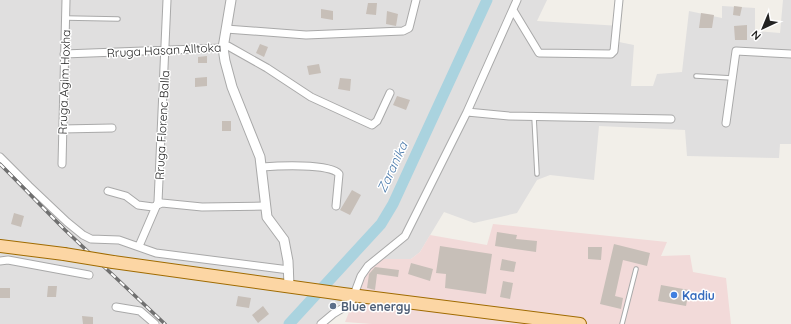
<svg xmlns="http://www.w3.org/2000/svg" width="791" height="324" viewBox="0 0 791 324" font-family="Quicksand,sans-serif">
  <rect width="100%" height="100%" fill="#f2efe9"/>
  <path fill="#e0dfdf" d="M0,0H547L537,21L621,26L619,42L634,45L631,86H653L657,74L682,72L689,11L722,18V6L755,8V31L780,33L783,0H791V144H780L779,158L687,156L685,130L599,126L594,180L550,175L537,180L517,213L474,223L444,212L420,252L411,259H380L321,324H0Z"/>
  <path fill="#f2dad9" d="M493,224L667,242L661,256L690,255L693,272L726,278L731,324H372L345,322L363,278L380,259H411L420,252L430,235L487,245Z"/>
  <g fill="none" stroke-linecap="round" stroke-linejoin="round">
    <path stroke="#aad3df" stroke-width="11" d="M289,324L381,224L393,204L487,0"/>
  </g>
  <path fill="#c7bfb8" d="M368,3H377L376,15L366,14Z
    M734,6L742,7L740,16L733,15Z
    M321,9L333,11V20L321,18Z
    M387,11L398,14L396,26L386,24Z
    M701,13L714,15L712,28H699Z
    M747,25V40H735L734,26Z
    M260,44L268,47L264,57L256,53Z
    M207,56V63H198V57Z
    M319,64L321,73L309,75L307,66Z
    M207,77V86L195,87V78Z
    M340,78L351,79L350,91L338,89Z
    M397,96L410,100L406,110L393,105Z
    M222,121H231V131H222Z
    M352,190L361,195L350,215L340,210Z
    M14,213L24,216L21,227L11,224Z
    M497,232L517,235L516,239L537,241L536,252L495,246Z
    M614,244L650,253L647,266L623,260L615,296L623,298L621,309L600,304Z
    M440,246L492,254L486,294L445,288L446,274L436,273Z
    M588,247H602L601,260L588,259Z
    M502,259L516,262L514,272L500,270Z
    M411,263L433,269L430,281L408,274Z
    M375,267L399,270L398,277L377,274L375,290L367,288L369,274Z
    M503,281L513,283L510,299L500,297Z
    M661,285L689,290L686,306L658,301Z
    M48,286H57L56,297H47Z
    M0,288H10V298H0Z
    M238,296L251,298L249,308L236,306Z
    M263,306L269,314L258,323L252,315Z
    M82,316L93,317V324H83Z"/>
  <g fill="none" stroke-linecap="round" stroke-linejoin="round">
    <g stroke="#a9a9a9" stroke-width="5.5">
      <path id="service" d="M66,18L118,19
        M696,76L732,78
        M534,117L537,174
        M622,324L636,269"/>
    </g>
    <g stroke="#a9a9a9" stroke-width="9">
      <path id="minor" d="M513,10L539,53L611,54L614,51L619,0
        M226,29L306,35L403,31L409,28L416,0
        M64,54L223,48L228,46L267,68L311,97L372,125L377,121L390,93
        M467,112L509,116L671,119
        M726,123L736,51L791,54
        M62,129L112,128
        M0,157L29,186L67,222L83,235L91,239L119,240L156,253L289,270
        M62,164L66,0
        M262,167C276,166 330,163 339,174L336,206
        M108,191L126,196L138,205L153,207L162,203L202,207L265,206
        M139,246L158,202L167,0
        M0,261L8,260L89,275
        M116,307L140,311L155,324
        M321,324L333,314L348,305L352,300L361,276L368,266L405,236L467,112L517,0"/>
    </g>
    <g stroke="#a9a9a9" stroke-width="11">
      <path id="tertiary" d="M231,0L223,48L225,61L232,87L260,157L267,217L284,240L288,261L289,286"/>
    </g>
    <g stroke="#a06b00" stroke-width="14">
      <path id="primary" d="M0,246L64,254
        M113,262L343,294L580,324"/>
    </g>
    <use href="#service" stroke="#fff" stroke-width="3.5"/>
    <use href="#minor" stroke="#fff" stroke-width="7"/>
    <use href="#tertiary" stroke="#fff" stroke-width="9"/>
    <use href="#primary" stroke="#fcd6a4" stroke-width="12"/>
    <g stroke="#707070" stroke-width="3.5">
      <path id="rail" d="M0,164L65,230L165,324"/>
    </g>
    <use href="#rail" stroke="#fff" stroke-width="2" stroke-dasharray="6" stroke-linecap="butt"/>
    <g stroke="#a06b00" stroke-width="14" stroke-linecap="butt">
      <path id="primary-bridge" d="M64,254L113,262"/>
    </g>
    <use href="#primary-bridge" stroke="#fcd6a4" stroke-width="12"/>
  </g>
  <circle fill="#3f7fe0" stroke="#fff" stroke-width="1.5" cx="674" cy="295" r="4"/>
  <circle fill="#5c6f8a" stroke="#fff" stroke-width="1.5" cx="333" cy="306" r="4"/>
  <g text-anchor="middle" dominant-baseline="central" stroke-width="3" stroke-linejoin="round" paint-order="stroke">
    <g font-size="12" fill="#222" stroke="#fff">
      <text transform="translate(164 50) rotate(-3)">Rruga Hasan Alltoka</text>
      <text transform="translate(64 82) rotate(-88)">Rruga Agim Hoxha</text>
      <text transform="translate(162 125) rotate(-87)">Rruga Florenc Balla</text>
    </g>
    <g font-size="12" font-weight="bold" fill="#366cbe" stroke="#fff" text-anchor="start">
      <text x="682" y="295">Kadiu</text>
    </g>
    <g font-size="12" font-weight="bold" fill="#4e5e75" stroke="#fff" text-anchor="start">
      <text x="341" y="306">Blue energy</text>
    </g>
    <g font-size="13" font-style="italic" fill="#4a7aab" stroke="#fff">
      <text transform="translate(392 167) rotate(-65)">Zaranika</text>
    </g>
  </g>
  <g transform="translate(763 28) rotate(224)" stroke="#ffffff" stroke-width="3" paint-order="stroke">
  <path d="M0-3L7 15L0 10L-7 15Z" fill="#222222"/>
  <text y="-6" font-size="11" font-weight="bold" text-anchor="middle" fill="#222222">N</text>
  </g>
</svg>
